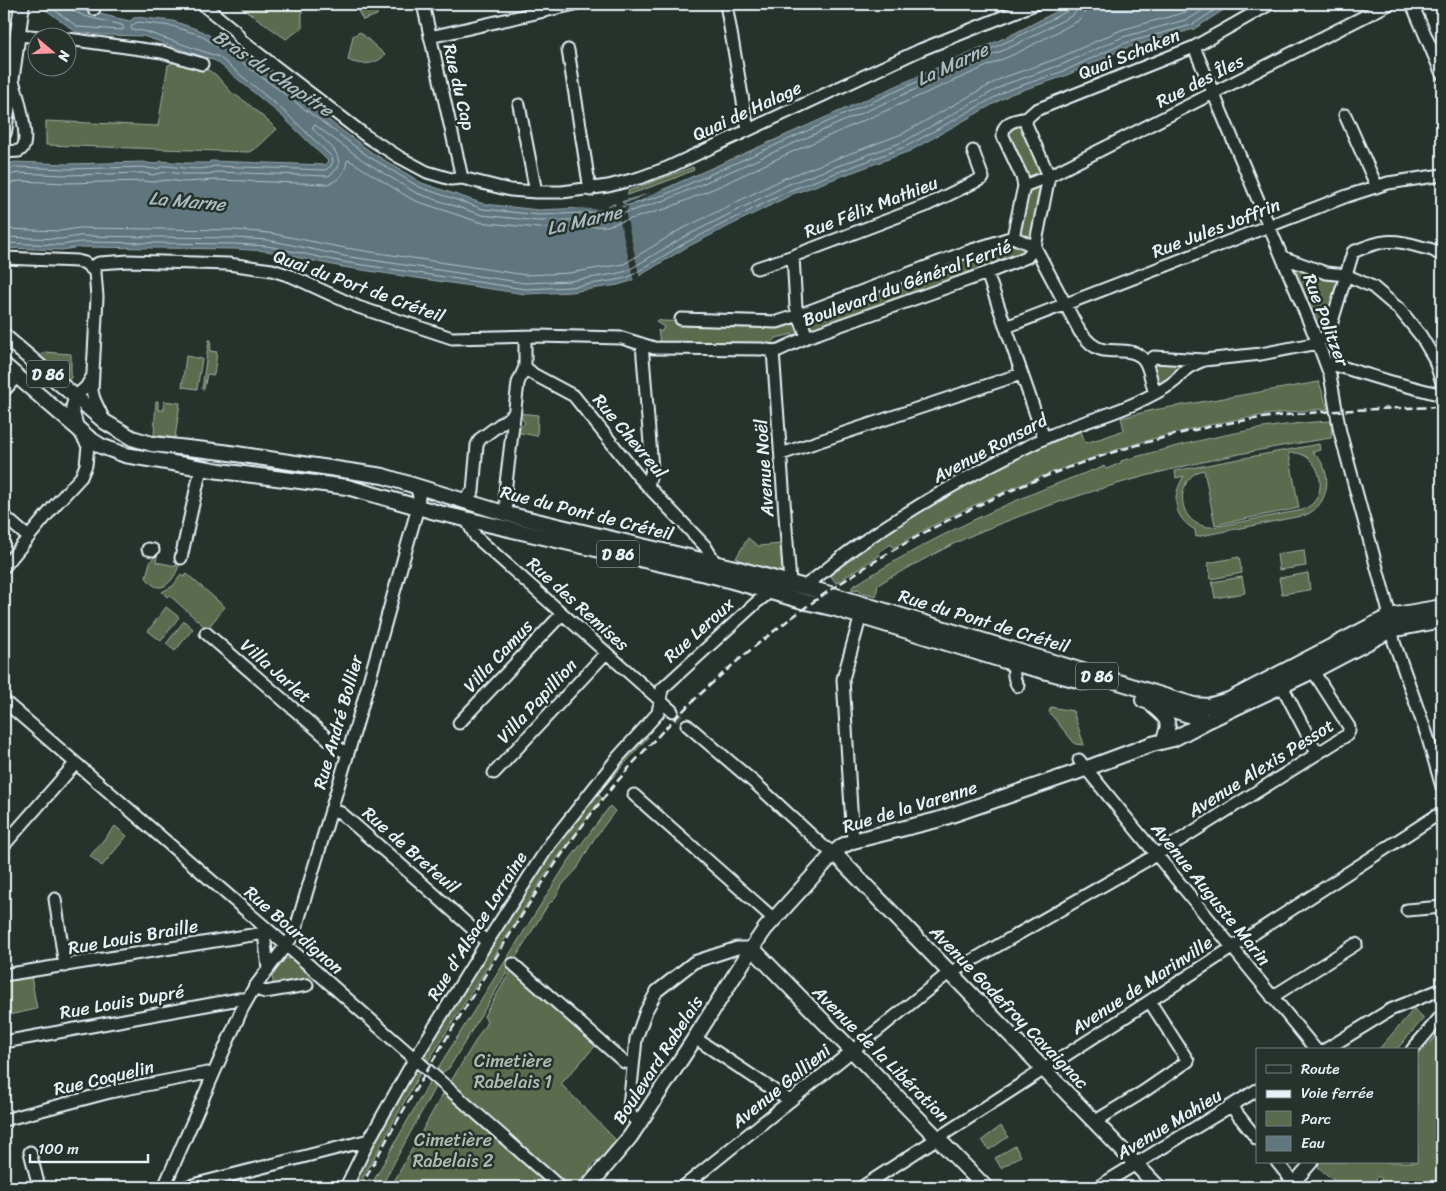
<svg xmlns="http://www.w3.org/2000/svg" width="1446" height="1191" viewBox="0 0 1446 1191" font-family="Sriracha,sans-serif">
  <rect width="100%" height="100%" fill="#26332d"/>
  <filter id="ink" filterUnits="userSpaceOnUse"><feTurbulence type="fractalNoise" baseFrequency=".02" numOctaves="2"/><feDisplacementMap in="SourceGraphic" scale="10" xChannelSelector="R" yChannelSelector="G"/><feConvolveMatrix kernelMatrix="1 2 1 2 8 2 1 2 1" color-interpolation-filters="sRGB"/></filter>
  <g filter="url(#ink)">
    <path fill="#5a6c4e" stroke="#a1aea3" fill-rule="evenodd" d="M244,4H302V28L286,39L241,7Z
      M354,4H377V15L363,20Z
      M360,32L385,55C376,65 360,66 348,60L353,36Z
      M178,61L198,64L216,75L232,93L246,102L277,129L258,147L249,152L46,145V121L158,126L168,65Z
      M1022,121L1045,173L1026,181L1005,132Z
      M693,167L694,170L670,180L628,195V191Z
      M1043,186L1028,252L798,338L793,334L776,338L770,347L660,343L658,330L661,332L664,327L656,322L657,320L662,321L768,324L803,317L1013,241L1026,192Z
      M1291,266L1341,278L1324,331L1319,330L1291,269Z
      M209,340H211L210,351L217,352L214,375L207,374L204,389H202Z
      M44,352L71,354V378L67,380L40,357Z
      M186,356L202,359L197,389L182,387Z
      M1189,359L1155,393L1146,363Z
      M1319,382L1328,409C1226,414 1125,443 1030,481C983,500 937,521 893,548L891,544L879,552L880,555L836,583L830,575L832,571L884,533L957,490L1036,449L1081,431L1085,443L1105,437L1124,430L1121,418L1153,410Z
      M156,401H158V410H164V401L180,403L175,438L154,435Z
      M518,413L538,415L537,436L515,432L525,423Z
      M1332,421L1331,438C1210,456 1090,486 977,533C947,546 918,563 889,578L878,585L876,596L861,592L859,589L852,590V587C928,539 1008,501 1093,470L1094,471L1104,466L1106,469L1121,463V461C1190,442 1260,424 1332,421Z
      M1319,444L1320,450L1312,452C1334,468 1331,504 1306,515L1196,537L1195,530C1173,517 1171,497 1184,476L1176,478L1175,471ZM1289,453C1315,449 1330,485 1313,503C1310,506 1306,508 1303,510L1214,527C1175,529 1173,476 1204,470L1215,525L1299,508Z
      M748,538L758,546L781,544L782,571C768,576 749,564 736,558Z
      M1304,550L1306,566L1279,570L1277,554Z
      M155,556H157L156,562L176,566L178,560L180,562C176,579 160,600 146,577L150,562Z
      M1239,557L1242,573L1211,579L1208,563Z
      M1308,573L1310,590L1282,594L1279,578Z
      M187,574L225,607L207,629L169,595L167,597L162,592L173,586L181,575L184,577Z
      M1242,577L1245,593L1215,598L1212,582Z
      M166,607L179,617L161,641L148,631Z
      M184,621L193,629L175,651L166,644Z
      M1051,707L1073,711L1084,745L1075,744L1049,712Z
      M645,735L648,737L598,794L602,798L547,872L427,1063L425,1051L535,873L624,757Z
      M610,806L615,811L594,839L577,869L563,884L553,901L549,903L449,1068L440,1074L436,1071L567,863Z
      M115,826L127,836L102,866L90,856Z
      M286,958L292,959L310,974L308,980L274,987L272,976Z
      M512,969L597,1044L561,1084L617,1141L598,1162H595L590,1168L591,1169L576,1187H568L452,1085L451,1081L487,1022L484,1016Z
      M31,976L37,1009L4,1016V980Z
      M1414,1009L1424,1018L1396,1050H1378Z
      M1435,1037L1442,1048V1187H1378L1382,1179L1378,1176L1372,1187H1341L1317,1166L1320,1162H1417V1057Z
      M420,1073L358,1187H352L409,1076Z
      M430,1081L435,1087L381,1187H370Z
      M446,1094L551,1187H391L442,1095Z
      M1001,1126L1008,1137L989,1150L982,1140Z
      M1015,1146L1021,1156L1001,1168L995,1158Z"/>
    <path fill="#61767e" stroke="#97a7af" d="M38,4H71L86,11L130,21L135,17L173,21L202,31L243,56L371,152L422,183L484,204L539,210L604,207L662,190L1011,35L1071,4H1233L1194,29L1126,48L1065,76L1011,94L910,151L793,194L687,247L631,281L618,285L571,292L525,294L342,267L267,251L235,249L80,247L62,250L4,248V165L15,162L67,164L144,162C151,164 156,165 161,161L184,163H209L210,161L325,165L328,161L282,116L216,61L143,36L103,35L76,32Z"/>
    <path fill="#26332d" d="M698,171L629,206L627,209L626,215L640,279L634,282L618,212L614,210L571,208L572,206H615L616,201L621,200L623,205Z"/>
    <g fill="none" stroke-linecap="round" stroke-linejoin="round">
      <path stroke="#b2c0c7" stroke-width="1" d="M46,4L78,27L121,30L124,29L122,25L84,16L72,10L70,4
        M4,170L17,167L67,169L143,167C148,168 154,170 159,168C166,166 159,166 166,166C181,167 200,172 214,166L325,170L331,166L333,161L332,157L285,112L219,57L144,31L132,30L131,26L138,22L172,26L200,35L240,61L368,156L419,187L483,209L539,215L605,212L664,195L1013,39L1069,10L1072,4
        M4,176L18,173L67,175L143,173L152,175L166,172L184,174H209L216,172L329,176L338,168C343,152 323,140 313,129V126L315,125L364,161L416,193L482,215L538,221L605,219L666,200L1015,45L1073,15L1077,10L1078,4
        M4,184L20,181L67,183L142,181L152,182L167,180L184,182L217,180L327,184C339,181 345,173 347,161L349,160L413,200L479,222L538,228L607,226L668,208L722,185L783,156L1019,52L1078,21L1084,14L1086,4
        M4,229L60,231L79,228L235,230L269,233L345,248L526,275L569,273L624,264L678,231L785,178L902,134L1002,78L1059,58L1121,30L1186,12L1199,4
        M4,237L61,239L79,236L235,238L268,240L344,256L525,283L570,281L615,274L627,271L682,238L789,184L905,141L1006,84L1061,65L1123,37L1189,19L1213,4
        M4,243L61,245L80,242L235,244L267,246L343,262L525,289L571,287L617,280L629,277L685,243L791,190L907,146L1008,90L1064,71L1125,43L1192,25L1224,4"/>
      <path stroke="#43504b" stroke-width="11" stroke-dasharray="11 5.5" stroke-linecap="butt" d="M672,711L687,725"/>
      <g stroke="#e8f1f8" stroke-width="15">
        <path id="minor" d="M202,4L234,30L242,41L366,136L399,157L427,172L451,179L462,178L510,190L536,192H562L608,186L639,178L667,168L920,50L1035,4
          M423,4L462,178
          M726,4L748,130
          M1412,4L1442,74
          M94,9L95,4
          M18,35L51,38
          M430,37L575,4
          M68,39L162,52L202,64
          M1194,47L1318,343L1330,375L1340,432L1390,616L1394,642L1427,735L1442,787
          M568,50L590,190
          M519,105L536,192
          M1345,115L1377,187
          M1027,118L1036,110L1194,47L1270,4
          M4,152L19,151C22,149 23,148 24,145C28,131 17,92 12,78
          M1024,186L1049,176L1389,4
          M1013,237L1035,247L1080,332C1087,340 1093,348 1104,350C1118,352 1135,348 1144,360C1150,368 1151,383 1155,393
          M1282,257L1326,273L1346,275L1373,287L1400,310L1421,336L1434,358L1442,383
          M4,258L77,261L85,263L95,272L97,297L92,391L94,399L103,418
          M91,267L99,263L129,261L228,264L272,270L291,276L358,307L452,338L538,336L622,338L654,348L761,349L773,351L779,350L807,337L987,273L1027,257L1035,247L1049,176L1026,124L1027,118
          M757,268L793,256
          M987,273L1044,438
          M681,319L777,322L799,315L966,252L1013,237L1024,186L1022,177L1003,136C1002,122 1015,120 1027,118
          M1006,327L1347,196L1388,183L1442,175
          M807,337L796,307L793,256L925,206L983,178L973,151
          M642,344L652,469L648,486
          M773,351L790,583
          M1325,362L1388,381L1434,393H1442
          M1146,363L1154,357L1204,360L1261,354L1318,343L1328,334L1331,325L1353,252C1381,240 1392,238 1421,247C1430,249 1436,250 1442,257
          M525,367L533,374L574,396L639,477L705,546L716,564
          M4,391L17,376
          M781,454L1021,374
          M463,501L473,491L477,445L480,439L514,414
          M507,514L505,492L518,383L525,367V337
          M4,516L28,537
          M466,519L476,537L672,711
          M148,549L153,550
          M181,558L201,468
          M4,567L55,505L81,477L86,465L88,446L78,429L72,407L75,397L86,387L92,377
          M803,587C821,575 837,560 854,548C914,506 979,469 1045,438C1076,423 1110,416 1140,401C1152,395 1166,389 1176,380C1179,377 1181,374 1184,371C1189,366 1197,363 1204,360
          M206,633L341,750L348,752
          M1016,656C1013,665 1012,678 1018,686
          M1282,686L1317,753
          M4,701L303,960L560,1187
          M459,723L562,614
          M687,725L756,784L823,846L834,853
          M1079,760L1316,1050
          M494,773L606,653
          M634,795L774,919
          M331,809L341,813L434,894L487,942
          M853,841L843,679L863,608
          M4,845L75,764
          M55,899L65,966
          M1407,910L1442,907
          M264,933L268,969
          M513,964L624,1062L633,1063
          M4,975L264,933L267,929
          M254,988L265,992L307,985
          M1272,997L1356,944
          M695,1038L790,1101
          M4,1042L239,999H247
          M1325,1050L1390,1010L1442,989
          M1412,1050L1442,1015
          M1231,1106L1257,1139
          M4,1120L110,1092L207,1073L213,1075
          M1094,1122L1143,1092L1188,1061L1150,1002
          M639,1123L631,1116L629,1106L636,1039L646,1011L657,991L694,962L737,948H752
          M30,1152L39,1187
          M1277,1162L1294,1183
          M164,1187L242,1009L254,988L292,937L296,928L362,706L418,507L419,496L416,486
          M185,1187L369,1140
          M346,1187L369,1140L414,1060L487,942L550,844L619,756L658,713L662,689L757,602L770,592
          M683,1187L945,976L1156,855L1347,735L1349,731V727L1313,671
          M862,1187L1442,812
          M1098,1187L1257,1090
          M1290,1187L1312,1162"/>
      </g>
      <g stroke="#e8f1f8" stroke-width="18">
        <path id="major" d="M4,18L6,4
          M4,132L22,4
          M4,336L105,422L132,438L152,444L223,452L383,476L507,514L735,568L820,591L1194,705L1208,706L1229,700L1390,616L1442,607
          M4,365L90,439L101,446L125,455L220,471L347,487L439,513L718,577L806,602L836,609L1005,661L1085,682
          M1143,700L1207,721
          M1153,706C1164,715 1172,721 1165,736
          M834,853L1158,1187
          M752,948L985,1187
          M588,1187L630,1137L695,1038L752,948L765,929L834,853L842,846L853,841L937,820L1074,773L1152,744L1173,739L1207,721L1313,671L1391,630L1442,620"/>
      </g>
      <use href="#minor" stroke="#26332d" stroke-width="11"/>
      <use href="#major" stroke="#26332d" stroke-width="14"/>
      <path stroke="#e8f1f8" stroke-width="2.5" stroke-dasharray="8 4" stroke-linecap="butt" d="M361,1187C396,1120 436,1055 476,990C516,924 557,856 606,795C758,609 974,478 1208,427C1284,411 1365,409 1442,407"/>
    </g>
  </g>
  <g text-anchor="middle" dominant-baseline="central" stroke-width="5" stroke-linejoin="round" paint-order="stroke">
    <g fill="#26332d" stroke="#aeb8bb" stroke-width="1">
      <rect x="27" y="360.5" width="42" height="27" rx="4"/>
      <rect x="597" y="540.5" width="42" height="27" rx="4"/>
      <rect x="1076" y="662.5" width="42" height="27" rx="4"/>
    </g>
    <g font-size="16" font-weight="bold" fill="#e8f1f8">
      <text x="48" y="374">D 86</text>
      <text x="618" y="554">D 86</text>
      <text x="1097" y="676">D 86</text>
    </g>
    <g font-size="18" fill="#e8f1f8" stroke="#26332d">
      <text transform="translate(1129 54) rotate(-22)">Quai Schaken</text>
      <text transform="translate(1200 81) rotate(-27)">Rue des Îles</text>
      <text transform="translate(459 87) rotate(77)">Rue du Cap</text>
      <text transform="translate(747 111) rotate(-25)">Quai de Halage</text>
      <text transform="translate(871 207) rotate(-21)">Rue Félix Mathieu</text>
      <text transform="translate(1216 228) rotate(-21)">Rue Jules Joffrin</text>
      <text transform="translate(907 283) rotate(-20)">Boulevard du Général Ferrié</text>
      <text transform="translate(359 286) rotate(20)">Quai du Port de Créteil</text>
      <text transform="translate(1326 320) rotate(69)">Rue Politzer</text>
      <text transform="translate(630 436) rotate(50)">Rue Chevreul</text>
      <text transform="translate(990 448) rotate(-28)">Avenue Ronsard</text>
      <text transform="translate(764 468) rotate(-94)">Avenue Noël</text>
      <text transform="translate(587 513) rotate(14)">Rue du Pont de Créteil</text>
      <text transform="translate(578 604) rotate(42)">Rue des Remises</text>
      <text transform="translate(984 621) rotate(17)">Rue du Pont de Créteil</text>
      <text transform="translate(699 630) rotate(-42)">Rue Leroux</text>
      <text transform="translate(498 656) rotate(-47)">Villa Camus</text>
      <text transform="translate(276 671) rotate(41)">Villa Jarlet</text>
      <text transform="translate(537 701) rotate(-47)">Villa Papillion</text>
      <text transform="translate(338 722) rotate(-74)">Rue André Bollier</text>
      <text transform="translate(1261 768) rotate(-32)">Avenue Alexis Pessot</text>
      <text transform="translate(910 807) rotate(-17)">Rue de la Varenne</text>
      <text transform="translate(411 850) rotate(41)">Rue de Breteuil</text>
      <text transform="translate(1211 894) rotate(51)">Avenue Auguste Marin</text>
      <text transform="translate(477 926) rotate(-58)">Rue d'Alsace Lorraine</text>
      <text transform="translate(294 930) rotate(41)">Rue Bourdignon</text>
      <text transform="translate(133 937) rotate(-10)">Rue Louis Braille</text>
      <text transform="translate(1142 985) rotate(-33)">Avenue de Marinville</text>
      <text transform="translate(122 1002) rotate(-10)">Rue Louis Dupré</text>
      <text transform="translate(1009 1007) rotate(46)">Avenue Godefroy Cavaignac</text>
      <text transform="translate(881 1054) rotate(45)">Avenue de la Libération</text>
      <text transform="translate(658 1060) rotate(-57)">Boulevard Rabelais</text>
      <text transform="translate(104 1078) rotate(-13)">Rue Coquelin</text>
      <text transform="translate(781 1086) rotate(-39)">Avenue Gallieni</text>
      <text transform="translate(1169 1124) rotate(-31)">Avenue Mahieu</text>
    </g>
    <g font-size="18" fill="#afbcb4" stroke="#26332d">
      <text x="513" y="1061">Cimetière<tspan x="513" dy="21">Rabelais 1</tspan></text>
      <text x="453" y="1140">Cimetière<tspan x="453" dy="21">Rabelais 2</tspan></text>
    </g>
    <g font-size="19" font-style="italic" fill="#abbac1" stroke="#26332d">
      <text transform="translate(952 64) rotate(-25)">La Marne</text>
      <text transform="translate(273 73) rotate(34)">Bras du Chapitre</text>
      <text transform="translate(187 201) rotate(5)">La Marne</text>
      <text transform="translate(584 220) rotate(-13)">La Marne</text>
    </g>
  </g>
  <rect width="1446" height="1191" fill="none" stroke="#26332d" stroke-width="20"/>
  <rect x="10" y="10" width="1426" height="1171" fill="none" stroke="#e8f1f8" stroke-width="2" filter="url(#ink)"/>
  <rect x="1256" y="1048" width="162" height="115" fill="#26332d" stroke="#747f7e"/>
  <rect x="1266" y="1065" width="25" height="8" fill="#26332d" stroke="#747f7e"/>
  <text x="1301" y="1074" font-size="15" fill="#e8f1f8">Route</text>
  <rect x="1266" y="1090" width="25" height="8" fill="#e8f1f8" stroke="#747f7e"/>
  <text x="1301" y="1098" font-size="15" fill="#e8f1f8">Voie ferrée</text>
  <rect x="1266" y="1111" width="25" height="15" fill="#5a6c4e" stroke="#747f7e"/>
  <text x="1301" y="1124" font-size="15" fill="#e8f1f8">Parc</text>
  <rect x="1266" y="1136" width="25" height="15" fill="#61767e" stroke="#747f7e"/>
  <text x="1301" y="1148" font-size="15" fill="#e8f1f8">Eau</text>
  <g transform="translate(52 52) rotate(109)"><circle r="24" fill="#26332d" stroke="#747f7e"/>
  <path d="M0-4L9 19L0 12L-9 19Z" fill="#ff9aa2"/>
  <text y="-8" font-size="14" font-weight="bold" text-anchor="middle" fill="#e8f1f8">N</text>
  </g>
  <path d="M30 1154v8h118v-8" fill="none" stroke="#e8f1f8" stroke-width="2.5"/>
  <text x="38" y="1154" font-size="15" fill="#e8f1f8" stroke="#26332d" stroke-width="4" paint-order="stroke">100 m</text>
</svg>
